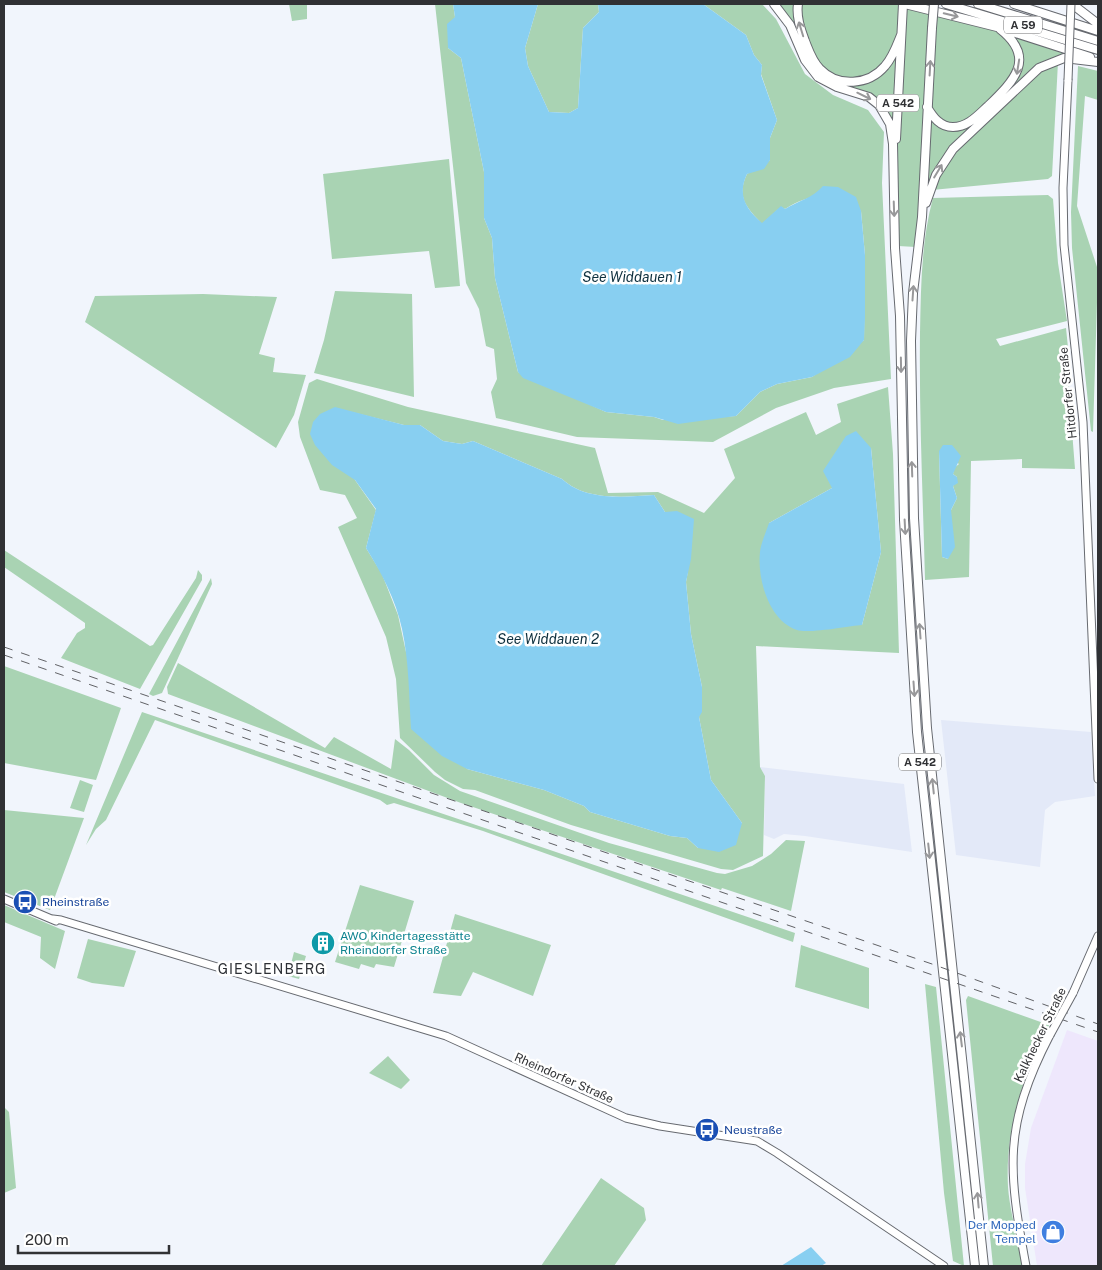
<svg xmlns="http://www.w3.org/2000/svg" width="1102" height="1270" viewBox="0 0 1102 1270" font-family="'Public Sans',sans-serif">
  <rect width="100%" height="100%" fill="#f1f5fc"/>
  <path fill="#e3e9f8" d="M941,720L1091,732L1095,796L1055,802L1045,810L1040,867L956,855Z
    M760,767L904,784L912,852L805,836L784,834L774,839L764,835L765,776Z"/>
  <path fill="#eee7fc" d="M1067,1030L1098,1041V1266H1037L1025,1188V1164L1031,1128Z"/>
  <path fill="#a9d3b3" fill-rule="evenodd" d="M289,4H307V19L292,21Z
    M435,4H453L455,17L448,48L461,58L484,172V218L492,238L495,278L518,372L606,412L654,417L663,420L736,416L760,392L777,384L812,377L864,340L865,255L861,211C826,199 819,188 785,209L781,207L762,224C746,207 736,197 747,174L770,160V138L777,120L761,74L762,65L754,55L746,35L703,4H762L776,19L805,74L833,95L868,110L884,132L882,183L891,379L834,388L776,408L713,442L577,437L496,418L491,392L497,379L494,349L486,346L479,309L466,283Z
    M538,4H598L599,12L583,28L578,108L569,113L549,112L528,66L525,48Z
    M778,4H795L794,12L825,76C865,82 876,91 897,50L894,125L884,108L817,73Z
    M800,4L899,5C898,20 898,38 892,51C879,75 849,90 825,71C811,59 798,21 800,4Z
    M907,8L929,14L916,247L898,246L897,160Z
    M936,14C955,20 991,25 1005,37C1013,44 1018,55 1016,65C1013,81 973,121 957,124C953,125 947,123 942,123L931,108Z
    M1010,35L1065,51L1064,56L1044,62L965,133L927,189L930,117L962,127L1020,69Z
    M1058,62L1052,176L1048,179L932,190L950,157L1041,71Z
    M1078,66L1098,71V100L1085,96L1077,206L1098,270L1093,432L1091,431L1072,248L1071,212Z
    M449,159L460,286L435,288L429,251L332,259L323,174Z
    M1048,195L1053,199L1058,263L1067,321L996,339L1000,346L1066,328L1071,377L1068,379L1075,469L1022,468V459L971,461L969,577L925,580C923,498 919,416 920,333C921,288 921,242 933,198ZM939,451L959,464L954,468L953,474L957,477L953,486L957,498L951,510L948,559L942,557Z
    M335,291L412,294L414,397L314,373L324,340Z
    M203,294L277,297L259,354L275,358L273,372L306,375L294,415L276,448L85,322L95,296Z
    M317,379L408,407L595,448L608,493L658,492L704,513L735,478L724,449L806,412L816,435L841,422L837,404L888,387L893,454L899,653L756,646L760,767L765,776L763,856L733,870L721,869L571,825L475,790L463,789L445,780L435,772L400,738L396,679L386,637L338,527L357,518L345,495L320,490L300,437L298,422L309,383ZM335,408L404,425H420L443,441L462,444L473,441L562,479C586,501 623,497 654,495L665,512L688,571L686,582L691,634L702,687L699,717L711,780L742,823L698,848L687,838L670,836L590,812L584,806L544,790L467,769L406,652L398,615L382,574L366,548L376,510L355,480ZM871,448L881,552L862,625L769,523L832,488Z
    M4,550L150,646L153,645L196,578L198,570L202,575V580L140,689L61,658L77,633L85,628V623L4,567Z
    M211,578L212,584L162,693L153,696L149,694Z
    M178,663L325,748L334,737L391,769L395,739L409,750L434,775L460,791L609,843L717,873L725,874L752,866L771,854L786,840L805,841L791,911L722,888L721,890L461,803L168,694L167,687Z
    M4,666L121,708L96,780L4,763Z
    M142,712L795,933L793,942L483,831L394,803L387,805L380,800L155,720L106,820L96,829L86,845Z
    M80,780L93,785L84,812L70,808Z
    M4,810L84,818L50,910L4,892Z
    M360,885L414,901L394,967L376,964L374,968L361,964L359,969L335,962Z
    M4,905L65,931L55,969L40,958L41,937L4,922Z
    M455,914L551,945L533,996L473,972L461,996L433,993Z
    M88,939L136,951L124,987L92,983L77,978Z
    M801,945L869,968V1009L795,987Z
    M294,952L306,956L299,979L288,976Z
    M925,984L936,987L964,1266L953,1261L944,1193Z
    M968,996L1049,1025C1023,1076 1005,1128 1008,1187C1010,1214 1019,1240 1022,1266H993L966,1000Z
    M388,1056L410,1080L401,1089L369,1073Z
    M4,1107L9,1112L16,1188L4,1193Z
    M601,1178L644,1208L646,1220L614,1266H541Z"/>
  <path fill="#88cff1" d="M453,4H538L525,48L528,66L549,112L569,113L578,108L583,28L599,12L598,4H703L746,35L754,55L762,65L761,75L777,120L770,138V160L764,169L747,174C737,195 746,209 762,223L781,206L785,209C798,201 813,198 823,186L838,187L856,197L861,211L865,255V318L864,340L850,357L812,377L777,384L760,392L736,416L678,424L654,417L606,412L523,378L518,372L495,278L492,238L484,218V172L461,58L448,48L447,24L455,17Z
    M335,407L404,425H420L443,441L462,444L473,441L562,479C586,501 623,497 654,495L665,512L677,511L694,519L691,559L686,582L691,634L702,687V712L699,717L711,780L742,823L736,845L719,852L698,848L687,838L670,836L590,812L584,806L544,790L467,769L442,756L411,729C409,696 409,661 402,629C396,600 381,572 366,548L376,509L355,480L332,465L315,445L310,434L313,422L320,414Z
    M856,431L871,448L881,552L862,625C849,626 808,634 797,630C769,621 757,579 760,552C761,543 766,532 769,523L832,488L823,471L846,436Z
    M943,445H952L961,456L953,474L957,477L958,483L953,486L957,498L951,510L955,547L948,559L942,557L939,451Z
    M811,1247L826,1263L821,1266H781Z"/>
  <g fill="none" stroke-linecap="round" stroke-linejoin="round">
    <g stroke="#676a70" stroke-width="9">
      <path id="major" d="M1068,80L1063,188L1064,245L1083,422L1098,779
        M4,899L56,921
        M53,919L61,920L446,1036L626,1118L660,1126L757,1141L777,1153L944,1266
        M1073,993L1098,936
        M1026,1266C1008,1169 1003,1126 1050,1035"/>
    </g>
    <g stroke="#676a70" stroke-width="10">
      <path id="highway" d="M774,4L790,25L805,60L818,77L837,87L869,97L879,105L890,124L893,144L895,248L900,316L904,520L917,732L975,1266
        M798,4C796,17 801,30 805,41C809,51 812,61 820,69C838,88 869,85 885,66C893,57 897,45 901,35
        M905,4L997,27L1090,57
        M946,4L1098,50
        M978,4L1098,41
        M1014,4L1098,31
        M1072,4L1098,24
        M932,28L922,217L913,293L911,341L914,518L927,728L984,1266
        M927,107C933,117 940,127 953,127C968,127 978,115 988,106C1014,81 1037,58 1000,29
        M896,139L903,4
        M926,203L936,175L953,149L1039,68L1064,58L1098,62"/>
    </g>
    <use href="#major" stroke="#fff" stroke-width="7"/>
    <use href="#highway" stroke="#fff" stroke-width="8"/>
    <path stroke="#616266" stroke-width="1" stroke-dasharray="9 9" stroke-linecap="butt" d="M4,647L932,964L1098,1024
      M4,655L1098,1032"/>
    <g stroke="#676a70" stroke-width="9" stroke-linecap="butt">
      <path id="major-bridge" d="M1068,80L1071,4
        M1050,1035L1073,993"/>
    </g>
    <g stroke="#676a70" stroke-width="10" stroke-linecap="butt">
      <path id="highway-bridge" d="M932,28L934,4"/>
    </g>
    <use href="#major-bridge" stroke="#fff" stroke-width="7"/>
    <use href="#highway-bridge" stroke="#fff" stroke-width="8"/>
  </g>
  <defs><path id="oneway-shaft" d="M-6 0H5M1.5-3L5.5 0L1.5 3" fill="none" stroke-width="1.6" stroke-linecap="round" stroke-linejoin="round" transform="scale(1.25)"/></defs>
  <g stroke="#98989a">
    <use href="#oneway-shaft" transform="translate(951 15) rotate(14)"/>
    <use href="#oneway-shaft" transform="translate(801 29) rotate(-107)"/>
    <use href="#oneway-shaft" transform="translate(1018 67) rotate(99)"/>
    <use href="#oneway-shaft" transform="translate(930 68) rotate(-87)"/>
    <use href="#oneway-shaft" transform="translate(864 96) rotate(26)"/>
    <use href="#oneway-shaft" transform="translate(938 171) rotate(-59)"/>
    <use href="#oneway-shaft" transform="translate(894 209) rotate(88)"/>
    <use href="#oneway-shaft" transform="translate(913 293) rotate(-86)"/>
    <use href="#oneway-shaft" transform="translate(901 365) rotate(89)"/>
    <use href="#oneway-shaft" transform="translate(912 469) rotate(-92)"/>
    <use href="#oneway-shaft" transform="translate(905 527) rotate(87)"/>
    <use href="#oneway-shaft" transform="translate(920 631) rotate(-94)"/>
    <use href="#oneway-shaft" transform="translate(914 689) rotate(86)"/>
    <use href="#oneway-shaft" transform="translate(933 786) rotate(-96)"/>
    <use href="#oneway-shaft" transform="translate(929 851) rotate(84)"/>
    <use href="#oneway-shaft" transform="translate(961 1039) rotate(-97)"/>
    <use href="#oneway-shaft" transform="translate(978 1200) rotate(-95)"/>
  </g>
  <defs>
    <g id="bus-disc" transform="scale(1.25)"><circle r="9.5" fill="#1a4fb4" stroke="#fff"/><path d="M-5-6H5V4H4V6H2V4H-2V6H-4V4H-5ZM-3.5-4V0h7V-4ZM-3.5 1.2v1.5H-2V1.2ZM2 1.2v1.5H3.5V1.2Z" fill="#fff"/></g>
    <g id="building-disc" transform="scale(1.25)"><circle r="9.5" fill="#0f9aa8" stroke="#fff"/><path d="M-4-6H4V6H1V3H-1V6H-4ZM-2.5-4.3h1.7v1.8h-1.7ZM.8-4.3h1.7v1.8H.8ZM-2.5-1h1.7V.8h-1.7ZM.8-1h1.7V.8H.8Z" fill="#fff"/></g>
    <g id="shop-disc" transform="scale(1.25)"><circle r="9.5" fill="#3f7fe0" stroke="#fff"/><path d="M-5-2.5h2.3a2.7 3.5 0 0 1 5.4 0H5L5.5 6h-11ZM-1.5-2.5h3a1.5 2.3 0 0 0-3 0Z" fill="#fff"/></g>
  </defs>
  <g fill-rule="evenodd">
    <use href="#bus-disc" x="25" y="902"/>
    <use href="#building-disc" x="323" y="943"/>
    <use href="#bus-disc" x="707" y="1130"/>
    <use href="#shop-disc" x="1053" y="1232"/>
  </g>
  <g text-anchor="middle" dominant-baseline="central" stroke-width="5" stroke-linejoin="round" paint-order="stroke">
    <g fill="#fff" stroke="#6e6f71" stroke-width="1">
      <rect x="1004" y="16.5" width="38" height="17" rx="4"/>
      <rect x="877" y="94.5" width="42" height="17" rx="4"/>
      <rect x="899" y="753.5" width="42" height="17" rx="4"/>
    </g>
    <g font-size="11" font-weight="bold" fill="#303134">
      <text x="1023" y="25">A 59</text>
      <text x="898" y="103">A 542</text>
      <text x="920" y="762">A 542</text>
    </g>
    <g font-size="12" fill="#303134" stroke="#fff">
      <text transform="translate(1068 393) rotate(-96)">Hitdorfer Straße</text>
      <text transform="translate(1040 1035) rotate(-64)">Kalkhecker Straße</text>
      <text transform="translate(564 1078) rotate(24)">Rheindorfer Straße</text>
    </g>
    <g font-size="12" fill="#164399" stroke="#fff" text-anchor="start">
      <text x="42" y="902">Rheinstraße</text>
      <text x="724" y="1130">Neustraße</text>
    </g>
    <g font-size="12" fill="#0d838f" stroke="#fff" text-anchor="start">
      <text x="340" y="936">AWO Kindertagesstätte<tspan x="340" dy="14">Rheindorfer Straße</tspan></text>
    </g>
    <g font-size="12" fill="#366cbe" stroke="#fff" text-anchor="end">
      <text x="1036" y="1225">Der Mopped<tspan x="1036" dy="14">Tempel</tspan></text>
    </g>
    <g font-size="14" font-style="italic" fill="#0f303e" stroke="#fff">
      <text x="632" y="277">See Widdauen 1</text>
      <text x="548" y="639">See Widdauen 2</text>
    </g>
    <g font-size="14" letter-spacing="1" fill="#2d3035" stroke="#fff">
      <text x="272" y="969">GIESLENBERG</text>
    </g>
  </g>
  <rect width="1102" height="1270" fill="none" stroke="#303134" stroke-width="10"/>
  <path d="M18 1245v8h151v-8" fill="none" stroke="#303134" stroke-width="2.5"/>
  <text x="25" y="1245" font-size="15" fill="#303134" stroke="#ffffff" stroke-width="4" paint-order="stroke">200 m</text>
</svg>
